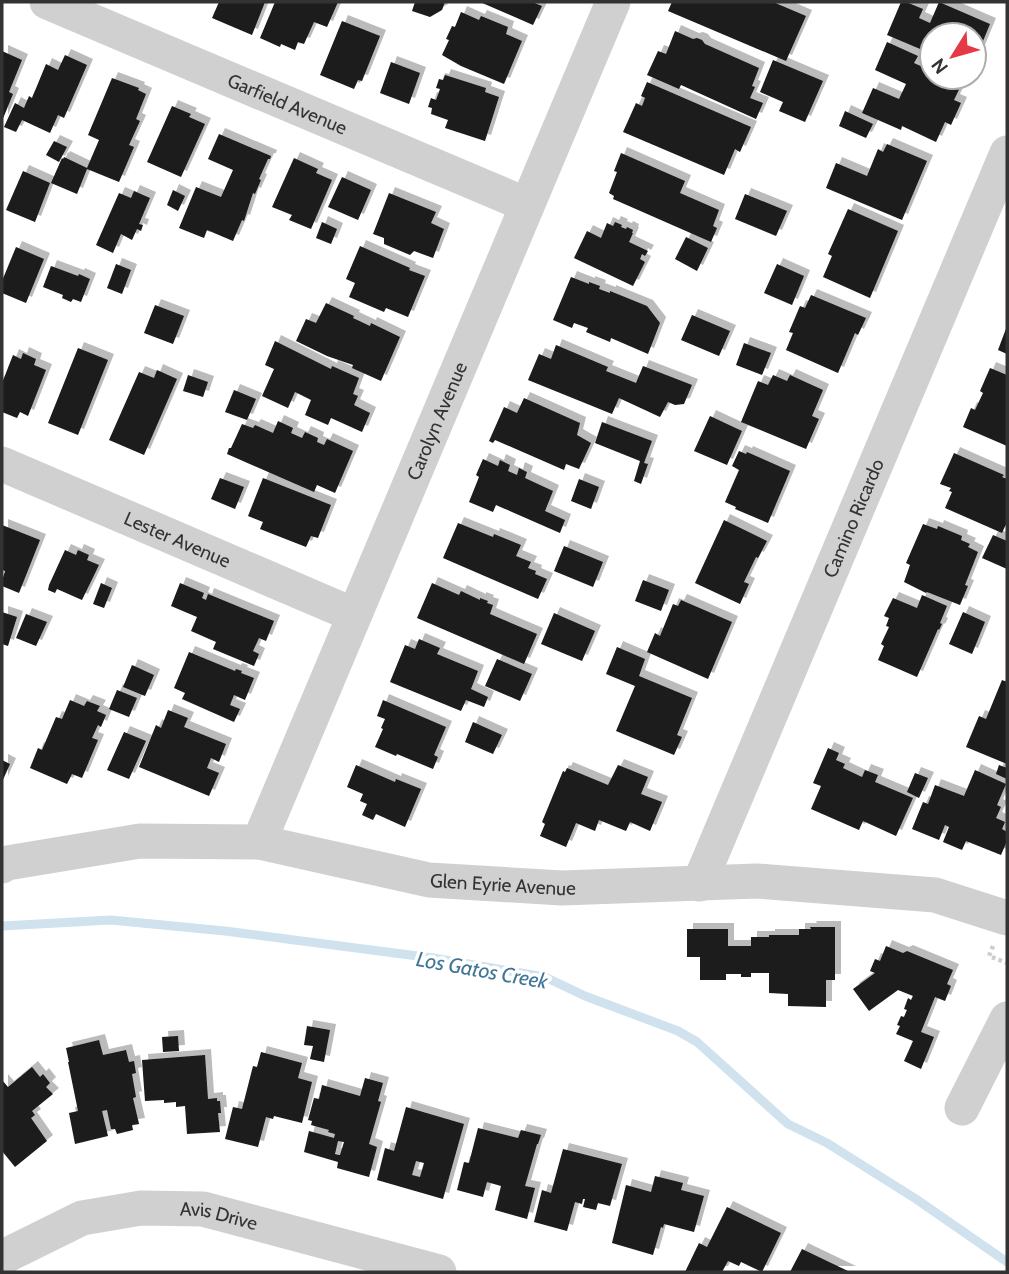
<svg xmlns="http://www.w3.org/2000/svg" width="1009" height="1274" viewBox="0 0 1009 1274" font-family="Cabin,sans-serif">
  <defs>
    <filter id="shadow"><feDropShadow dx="6" dy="-6" stdDeviation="0" flood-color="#0004"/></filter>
  </defs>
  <rect width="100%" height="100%" fill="#fff"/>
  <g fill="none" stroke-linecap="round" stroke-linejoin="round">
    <path stroke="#cfe2ee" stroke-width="9" d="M2,926L111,920L225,931L433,958L545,977L585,996L678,1031L697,1042L788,1124L827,1143L916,1199L1007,1262"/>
  </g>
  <path fill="#1a1a1a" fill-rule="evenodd" filter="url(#shadow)" d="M219,2H265L252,35L212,18Z
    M275,2H338L327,27L314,22L304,44L298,42L295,50L281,44L280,47L260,38Z
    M415,2H445L442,10L430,17L412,11Z
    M480,2H532L542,6L533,25Z
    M672,2H773L806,16L786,61L668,11Z
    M901,2H906L923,9L919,18L930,23L939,2L990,24L974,63V35H932V54L887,35Z
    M461,12L479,20L481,16L508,27L506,34L522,41L504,84L461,66L442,55L449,40L446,39L452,26L455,27Z
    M342,21L380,36L362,81L358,80L354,89L320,75Z
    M675,31L693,39L697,38L702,40L705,44L759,68L752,86L755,87L750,98L763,103L756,119L681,85L679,89L647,75L658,51L666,54Z
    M887,42L918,56L914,63L925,68L929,61L932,63V77H965L954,100L961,103L951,125L945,122L936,142L902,126L901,130L862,113L873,88L899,99L906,84L875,70Z
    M2,51L22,60L9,92L13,94L2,121Z
    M65,55L87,65L64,118L58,115L50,133L22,120L16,132L4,127L15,103L24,108L29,96L32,98L46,64L58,70Z
    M773,60L823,81L805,122L779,111L783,102L760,92Z
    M391,62L420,73L409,104L380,93Z
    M445,75L486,88L485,92L499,97L485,141L445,128L448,120L431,114L432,108L428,107L431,98L436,100L440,89L436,88L439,79L443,80Z
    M112,78L139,88L138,90L146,94L136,119L140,121L129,145L134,147L119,182L87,169L77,194L51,183L62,158L63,159L64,157L87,168L99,140L88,135Z
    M647,82L751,127L740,152L735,149L724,175L623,132L636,103L642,106L645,98L641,96Z
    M172,106L191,114L189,117L205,124L181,177L147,162Z
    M845,111L873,124L866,138L839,126Z
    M219,134L271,156L270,159H268L259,179L261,180L255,194L253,193L244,221L242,220L233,241L207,230L204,238L179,228L196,187L221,197L233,170L208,159Z
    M54,141L67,147L59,162L46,155Z
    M887,144L927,161L902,220L826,188L836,163L867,176L878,149L883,152Z
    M621,153L685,181L680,193L719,210L713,226L717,228L711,242L613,199L614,196L609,193L617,172L614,171Z
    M294,158L318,169L316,173L332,180L311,229L289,220L292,215L272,207Z
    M23,171L50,183L35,222L6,210Z
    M342,177L371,190L358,220L328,207Z
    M173,190L185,196L178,211L167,205Z
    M134,191L150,198L139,224L143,225L141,231L137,229L132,240L121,234L113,253L96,245L119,193L131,198Z
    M389,193L436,212L431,223L444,229L433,258L414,251L410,255L384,244V238L373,234Z
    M745,194L787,211L776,236L735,219Z
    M848,209L898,231L870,298L823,277L832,256L828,254Z
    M322,222L337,229L331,244L316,238Z
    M615,222L622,225L621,227L626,229L627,227L633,230L632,233H633L629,242L648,251L645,256L642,254L640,259L645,262L633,286L574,258L587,231L601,238L607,223L613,226Z
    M686,237L708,248L697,271L675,259Z
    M360,246L410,268L409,270L425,276L408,317L386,308L384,312L349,297L355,283L346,279Z
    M16,247L44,259L26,303L2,293V281Z
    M116,264L131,270L122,294L107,288Z
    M777,264L804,276L792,305L764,293Z
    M51,266L78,276L79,274L90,279L81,302L73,299L71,302L62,298L63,295L43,287Z
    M571,277L589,284V282L600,286L599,289L610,293V291L647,306L660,323L648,354L611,338L610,342L586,332L588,328L574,323L572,328L553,320Z
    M811,295L866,318L858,335L855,333L838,373L786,350L793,333L789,332L800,306L805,308Z
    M326,303L354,316L353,318L370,326L371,323L400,337L381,381L352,368L353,365L327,356L296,341L306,319L316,323Z
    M155,305L184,316L173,344L144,333Z
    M692,315L730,331L719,356L681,340Z
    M1007,326V354L998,350Z
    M275,341L331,369L332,366L359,378L353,394L358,396L354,405L370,413L362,432L331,418L328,425L305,415L311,400L295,392L288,408L262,396L274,369L265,365Z
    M744,343L771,353L762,375L736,365Z
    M556,345L608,367L606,371L636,383L643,366L692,385L684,404L675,405L668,402L660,417L619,398L612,414L528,380L539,354L551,359Z
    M78,348L108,360L78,435L48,423Z
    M23,353L36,359L34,365L46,370L28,416L20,412L17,418L2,412V383L13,355L21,359Z
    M990,368L1007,375V446L963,427L971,408L975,410L983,393L980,391Z
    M157,370L177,379L144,455L109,440L139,372L154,378Z
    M188,375L208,382L203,397L183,391Z
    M773,375L787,381L790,375L823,390L812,416L819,419L806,449L741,422L758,381L768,385Z
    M234,390L256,399L247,420L225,412Z
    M524,398L580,423L577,435L591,443L579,469L566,464L564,470L495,440L493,443L489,441L504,407L517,413Z
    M710,416L742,431L727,465L694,451Z
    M278,421L293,428L291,433L302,438L305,432L318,438L317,442L324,445L327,439L353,451L335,493L317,485L314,492L227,454L229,448H231L242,424L253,428L255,425L273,433Z
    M602,422L652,441L644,463L648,464L641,484L634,481L640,461L595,443Z
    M739,451L746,454L747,452L790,471L768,523L735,509L736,507L725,502L739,470L732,466Z
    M954,453L1004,475L1002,477L1007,479V522L1002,533L945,508L952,492L949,491L951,488L940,484Z
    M483,459L498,466L500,460L510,465L508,471L517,475L519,468L527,472L525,478L553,491L545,511L565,520L560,533L496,505L493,512L469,502L479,477L476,475Z
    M220,478L244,487L235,509L211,499Z
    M263,478L331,505L318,538L311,536L306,547L260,529L263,522L248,516Z
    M579,479L599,487L591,509L571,501Z
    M724,520L767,541L758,558L756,557L744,582L749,584L740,604L695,583Z
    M458,523L493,537L494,534L521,545L516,556L531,562L528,568L536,571L535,574L547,579L538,599L443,558Z
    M923,524L937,529L938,526L962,536L961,540L970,544L968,547L978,552L965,585L968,586L960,605L927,592L926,593L904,582L910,565L906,563Z
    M2,525L40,540L19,593L2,586V581L5,571L2,570Z
    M993,535L1007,541V569L982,558Z
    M564,546L603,562L593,587L554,571Z
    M65,550L76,555L78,550L89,555L87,560L99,565L82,600L57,589L55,593L48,590L49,585Z
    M643,580L669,590L661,611L635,601Z
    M101,583L112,588L104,608L93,604Z
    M180,583L204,593L202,598L206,600L208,594L274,621L266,641L259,638L253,651L259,654L254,666L213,649L216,642L191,631L197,617L171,606Z
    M432,583L459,595L461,591L480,600V598L488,601L487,603L493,605L490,614L537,634L524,664L417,618Z
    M922,595L947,606L940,623L942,624L939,630L938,629L917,677L878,660L884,646L881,644L889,627L886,626L889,618L884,616L893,598L917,608Z
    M681,600L732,622L708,679L647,652L655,633L660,636L673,604L678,606Z
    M2,612L17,617L8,646L2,644Z
    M963,612L985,622L972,654L949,644Z
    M554,613L595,631L582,661L541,644Z
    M26,614L47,622L36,646L16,638Z
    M419,639L440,648L437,654L478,671L471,689L488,697L484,707L466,700L461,711L390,682L405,645L415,649Z
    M617,647L645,659L639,676L692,698L677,735L682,737L674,755L616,731L635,686L606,674Z
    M189,652L235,671L236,669L242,671L241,673L254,678L245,700L234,695L230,705L240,709L234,722L182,699L185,693L174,688Z
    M497,659L532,674L520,701L485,686Z
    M132,665L154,675L145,696L123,687Z
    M1002,680L1007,682V764L966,747L979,716L986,719Z
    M117,690L137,698L129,717L109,709Z
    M70,700L84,706L87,701L100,706L97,711L106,715L101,727L98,725L92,738L98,740L82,778L72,774L67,784L30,768L38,748L42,750L56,717L62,719Z
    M383,700L446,727L434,755L438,757L433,769L397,754L396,756L375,747L383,729L381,728L385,719L377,716Z
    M168,710L188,718L184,727L226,744L219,762L211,758L207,768L219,773L209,796L139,767L156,725L161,728Z
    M473,722L502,735L493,754L465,742Z
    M124,732L146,741L129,779L107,770Z
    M828,748L839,753L836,760L845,764L843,768L862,777L865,770L878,775L875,782L913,798L896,836L863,821L859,830L811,809L821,786L813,783Z
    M2,760L10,764L2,782Z
    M356,765L395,782L396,779L421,789L405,827L376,814L373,820L362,815L367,804L360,801L363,794L347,787Z
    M618,765L648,777L641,794L662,802L650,831L630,822L626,831L599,820L595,831L576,823L566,847L540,836L545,824L542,822L563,771L565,772L567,768L608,785Z
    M999,765L1007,768V779L996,774Z
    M975,770L1006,784L997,805L1001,807L996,818L1005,822L1002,829L1007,832V841L1001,855L966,841L962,850L943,842L949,827L945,825L939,840L912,829L923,802L928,804L935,785L964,796Z
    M915,773L928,778L919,798L907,792Z
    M810,927H835V980H826V1007L788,1006V994L769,993V973H751V977H741V974H726V980H700V957H687V929H728V946H751V937H769V935H799V929H811Z
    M886,946L903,953L907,951L953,970L947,984L951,986L945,1001L935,997L921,1032L934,1037L921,1069L904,1061L913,1041L896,1034L900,1026L897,1025L901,1016L904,1017L907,1010L904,1009L908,998L911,1000L913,996L898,990L869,1011L853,989L875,973L870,971L875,959L880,961Z
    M307,1026L330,1030L324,1062L310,1059L313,1046L304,1045Z
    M178,1036L179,1051L163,1052L162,1037Z
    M99,1040L103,1055L126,1050L129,1062L134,1061L136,1073L132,1074L136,1097L133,1098L139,1124L132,1125L133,1130L117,1134L115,1129H111L107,1110L102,1111L108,1136L75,1144L69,1113L78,1111L68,1062H69L66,1048Z
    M261,1052L302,1063L298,1078L312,1082L302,1123L274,1116L273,1119L266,1117L258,1147L225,1139L233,1107L242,1109L253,1066L257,1067Z
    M205,1055L208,1099L217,1098V1101H220L221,1113H218L220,1132L187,1134L185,1106L176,1107V1102L164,1103V1100L145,1101L142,1060Z
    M32,1067L40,1077L43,1074L50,1083L46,1087L53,1094L32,1111L35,1115L31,1118L47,1141L15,1167L2,1151V1080L8,1087Z
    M365,1078L383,1083L378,1101L381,1102L369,1144L377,1147L369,1177L337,1168L338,1162L304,1152L309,1131L334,1138L335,1134L328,1132L329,1130L311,1125L312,1121L308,1120L314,1098L319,1099L322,1085L360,1096ZM338,1141L344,1142L340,1155L335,1154Z
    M406,1107L464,1124L443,1199L377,1180L385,1148L394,1151ZM416,1161L424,1163L420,1177L412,1175Z
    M478,1128L518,1138L521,1130L541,1135L538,1144H537L525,1186L535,1188L527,1219L495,1210L501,1186L487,1182L483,1197L457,1190L464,1162L469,1163Z
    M563,1149L622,1164L610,1206L598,1203L596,1210L583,1207L585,1199H583L582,1204L575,1202L567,1231L534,1222L542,1190L551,1193Z
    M655,1176L683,1183L681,1190L704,1196L694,1232L664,1224L663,1228L661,1227L653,1255L612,1243L626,1185L651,1192Z
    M727,1207L781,1233L762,1272L741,1262L739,1266L728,1261L722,1272H685L699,1243L707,1247Z
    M802,1249L850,1272H790Z"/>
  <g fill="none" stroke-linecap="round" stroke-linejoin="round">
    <path stroke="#cdcdcd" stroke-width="4.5" stroke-dasharray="3.5 3.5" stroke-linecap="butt" d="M993,946L989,956L1007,963"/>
    <g stroke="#d0d0d0" stroke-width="35">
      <path id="s1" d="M47,2L527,205"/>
      <path id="s2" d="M2,464L354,615"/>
      <path id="s3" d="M259,842L613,2"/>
      <path id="s4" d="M2,866L7,863L140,841L259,842L429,880L562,888L757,881L935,895L1007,918"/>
      <path id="s5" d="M699,884L1007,153"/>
      <path d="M962,1108L1007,1019"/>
      <path id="s6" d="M2,1260L7,1255L82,1218L141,1208L203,1209L439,1272"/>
    </g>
  </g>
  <g text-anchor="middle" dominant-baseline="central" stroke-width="7" stroke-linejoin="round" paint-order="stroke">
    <g font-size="19" fill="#333" stroke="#fff">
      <text stroke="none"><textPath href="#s1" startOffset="261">Garfield Avenue</textPath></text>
      <text stroke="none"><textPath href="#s3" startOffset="457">Carolyn Avenue</textPath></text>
      <text stroke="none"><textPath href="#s5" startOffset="397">Camino Ricardo</textPath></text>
      <text stroke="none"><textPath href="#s2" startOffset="191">Lester Avenue</textPath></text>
      <text stroke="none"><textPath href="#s4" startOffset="508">Glen Eyrie Avenue</textPath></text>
      <text stroke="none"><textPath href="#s6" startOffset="229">Avis Drive</textPath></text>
    </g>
    <g font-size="21" font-style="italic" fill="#3f7597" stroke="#fff">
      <text transform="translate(482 970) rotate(10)">Los Gatos Creek</text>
    </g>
  </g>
  <rect width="1009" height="1274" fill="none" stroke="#333333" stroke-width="7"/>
  <g transform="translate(953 56) rotate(233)"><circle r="33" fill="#ffffff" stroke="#adadad" stroke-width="2"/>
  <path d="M0-5L12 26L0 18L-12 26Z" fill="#e63946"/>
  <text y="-10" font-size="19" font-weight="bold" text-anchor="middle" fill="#333333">N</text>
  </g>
</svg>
